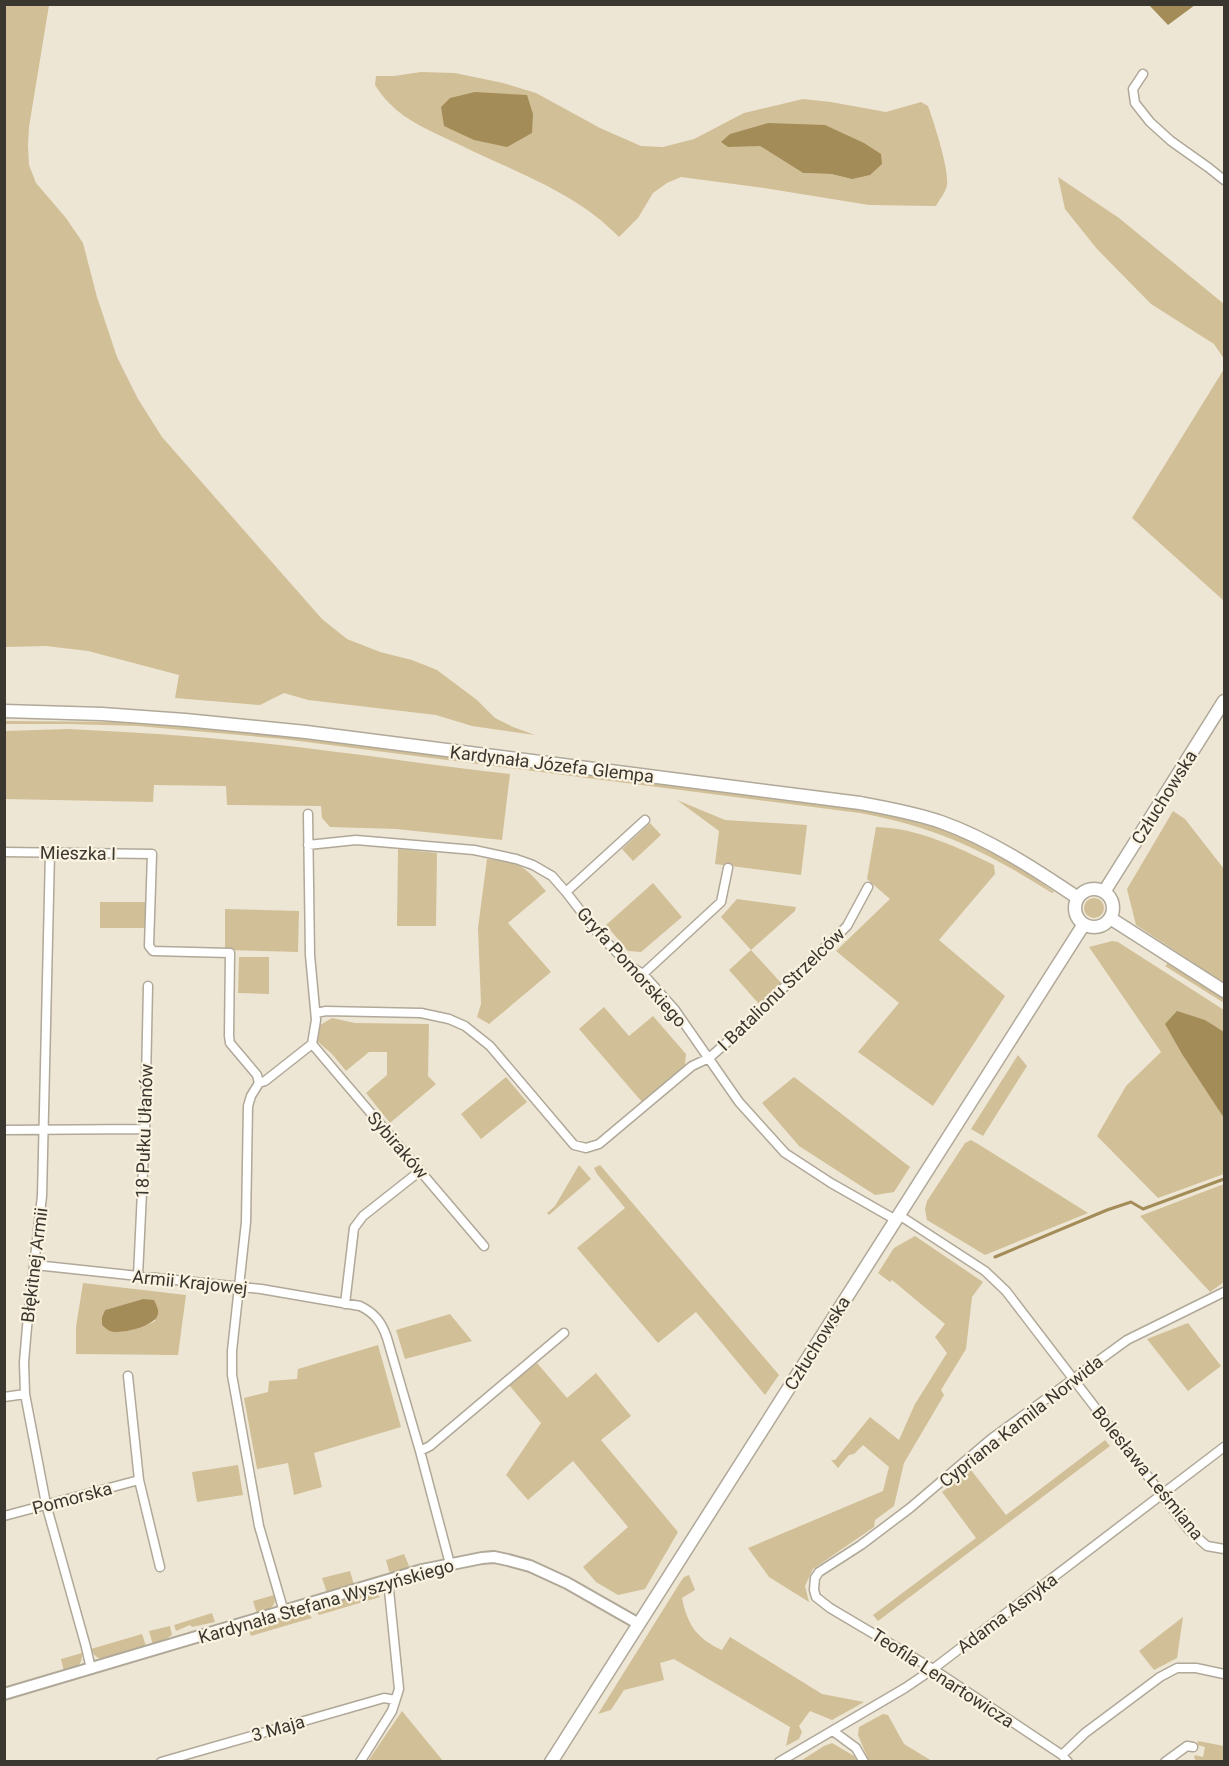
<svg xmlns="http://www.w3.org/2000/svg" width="1229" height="1766" viewBox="0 0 1229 1766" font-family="Roboto,sans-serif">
  <rect width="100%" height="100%" fill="#eee6d4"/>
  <path fill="#d1bf97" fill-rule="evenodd" d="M4,5H49L29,127L28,146L29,165L36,183L66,218L83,243L97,297L117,357L138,399L162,437L322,619L347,639L380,652L412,660L437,670L477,700L495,718L513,727L535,735L472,726L436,715L308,700L284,693L260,705L175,698L179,675L88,651L46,646L5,647Z
    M421,72L455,73L503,83L536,93L600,128L641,146L663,147L694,139L744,113L803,99L831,102L886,112L921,102L928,106C934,123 949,168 947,185C946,192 939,200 936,206L869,205L764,188L681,177L667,183L653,193L638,218L619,237C575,191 512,171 456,143C433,132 407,122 389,103C384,98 379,91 375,85L376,76H394ZM760,146L852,179L831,174L803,173Z
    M1058,177L1119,218L1224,304V359L1214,344L1151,304L1097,249L1065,209Z
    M1224,369V601L1132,518Z
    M4,721L131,722L297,736L863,810C881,813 900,816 918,821C966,835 1013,862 1054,892L1052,893C987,852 937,827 860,813L283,739L138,726L68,724H5Z
    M68,729C158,733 248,740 337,752C395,759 452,768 510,774L502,840L396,829L330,827L322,818L321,806L227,805L226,786L154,785L153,802L5,799V731Z
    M677,800L725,820L807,825L801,875L715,864L719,831Z
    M1173,811L1185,819L1224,869V983L1136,925L1127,889Z
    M650,823L661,835L633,861L622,849Z
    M876,827C918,828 957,847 994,865L995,874L939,940L1005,996L933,1106L858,1052L899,1003L836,951L890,899L867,879Z
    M398,849L437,853L436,926H397Z
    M487,859C521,863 524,865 546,891L508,923L551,972L489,1024L477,1017L481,1004L478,928Z
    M653,883L682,917L641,952L628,951L606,925Z
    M1084 908a10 10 0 1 1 20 0a10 10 0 1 1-20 0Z
    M737,899L796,907L795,911L751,950L781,983L759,1004L729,970L751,950L721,917Z
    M100,902H145V928H100Z
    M225,909L299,911L298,952L225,950Z
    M1112,941L1118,942L1224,1010V1174L1158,1198L1097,1136L1126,1086L1161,1052L1089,947Z
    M239,957H269V994L238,993Z
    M1168,963L1171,964L1224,998V1003L1165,966Z
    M604,1007L629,1036L653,1016L686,1054L685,1065L642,1102L579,1029Z
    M332,1018L355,1023L429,1024L428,1076L436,1084L390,1123L366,1093L387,1075V1052H369L346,1071L332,1054L317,1041L320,1025Z
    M1018,1055L1027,1066L983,1136L971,1129Z
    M506,1077L527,1102L481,1139L461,1114Z
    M794,1077L910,1167L894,1192L875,1195L799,1146L762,1103Z
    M971,1140L978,1144L1088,1213L985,1255L927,1220L925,1209L927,1201L965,1143Z
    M579,1165L591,1179L549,1215L547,1213L555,1206Z
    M600,1165L779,1375L765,1395L696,1312L658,1343L577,1248L625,1208L597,1174L594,1168Z
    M1224,1184V1282L1210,1292L1140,1216Z
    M915,1236L983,1282L972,1297L966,1349L941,1390L944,1395L904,1463L894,1506L875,1520L874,1527L813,1569L805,1586L809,1602L769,1577L748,1548L883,1491L889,1467L863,1445L854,1454L849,1455L838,1468L831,1460H835L870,1417L899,1440L915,1404L947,1353L935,1337L945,1324L892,1280L890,1282L878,1273L894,1248Z
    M83,1283L186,1295L178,1355L76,1354V1327ZM143,1299L154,1301L155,1321C139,1329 117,1338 102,1325V1317L105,1310Z
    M450,1314L472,1341L405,1359L396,1330Z
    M1188,1323L1221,1366L1188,1391L1147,1339Z
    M378,1345L401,1427L314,1453L322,1487L294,1495L288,1463L257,1469L244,1398L268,1392L269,1381L297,1379L298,1369Z
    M537,1363L567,1398L596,1373L631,1416L601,1440L678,1532L645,1589L618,1595L596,1582L583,1567L628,1527L573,1461L528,1500L506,1475L541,1423L509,1385Z
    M1105,1440L1110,1446L878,1621L873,1615L976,1538L942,1492L971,1470L1006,1515Z
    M238,1465L243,1495L197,1502L192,1472Z
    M404,1554L409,1566L408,1569L392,1573L389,1571L386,1560Z
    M350,1571L354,1585L327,1593L322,1578Z
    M689,1575L695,1590L682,1598C687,1624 697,1639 722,1650L730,1637L822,1694L864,1702L832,1720L810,1711L799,1726L802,1732L799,1739L786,1746L790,1727L674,1659L660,1663L664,1680L624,1690L611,1710L598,1714L681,1581L684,1577Z
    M369,1591L374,1592L380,1597L319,1615L317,1613L318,1607Z
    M274,1595C278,1607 267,1611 257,1614L253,1601Z
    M304,1610L312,1618L251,1636L248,1627Z
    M212,1613L215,1622L192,1627L190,1625L176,1631L174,1625Z
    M1183,1617L1177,1658L1154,1670L1139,1651Z
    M170,1626L172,1635L163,1641L153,1645L149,1631Z
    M142,1634L146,1646L144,1648L105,1660C97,1658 94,1656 91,1649Z
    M82,1653C83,1666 75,1669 64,1672L61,1659Z
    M402,1711L443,1761H368Z
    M883,1714L888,1715L904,1744L932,1761H869L858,1735L859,1727Z
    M1198,1741L1224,1746V1761H1197L1194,1758L1195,1755L1203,1757L1205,1747L1197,1745Z
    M832,1743L854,1756L857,1761L802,1760L824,1746Z"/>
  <path fill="#a48c58" d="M1149,5H1195L1168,25Z
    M475,92L527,95L533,114L532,133L507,147L474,140L444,126L441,107L450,98Z
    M768,123L825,125L864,143L881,154L882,164L870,175L852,179L831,174L803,173L760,146L728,147L721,142L730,134Z
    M1177,1011L1205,1020L1224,1032V1118L1182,1054L1165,1024Z
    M143,1299L154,1300C156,1305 159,1309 158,1314C156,1326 121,1335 110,1331C108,1330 104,1327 102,1325V1317L105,1310Z"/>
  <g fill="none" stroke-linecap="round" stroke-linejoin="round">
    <path stroke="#a48c58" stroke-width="3" d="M995,1257L1107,1210L1131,1202L1143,1209L1224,1179"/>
    <g stroke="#b0a898" stroke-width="11">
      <path id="minor" d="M1143,74L1133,89L1135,103L1150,122L1171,141L1209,168L1224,180
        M308,845L356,840L474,850L516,859L533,865L552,876L566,892L596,931L631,967L643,974L675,1010L739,1102L785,1153L831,1183L896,1220
        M4,852L152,854L149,946L153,951L230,953L229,1036L230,1043L257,1075L259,1083L251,1096L248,1106L246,1222L232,1351V1375L259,1526L284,1612
        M50,852L42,1196L27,1327L24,1362L25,1394L46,1504L86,1647L91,1669
        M566,892L645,820
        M643,974L721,902L728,868
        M316,1013L326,1011L421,1013L449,1019L465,1026L490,1046L574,1145L586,1148L599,1144L692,1066L709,1058L732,1038L847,926L868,887
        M312,1044L484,1246
        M259,1083L265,1081L312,1044L316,1020L310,955L308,814
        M4,1130L145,1129
        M899,1215L985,1271L1006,1291L1189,1530L1207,1546L1224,1549
        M35,1265L261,1289L360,1306C375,1313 382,1323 387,1338L420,1451L450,1564
        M138,1276L145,1129L148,986
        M345,1304L354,1228L363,1216L420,1171
        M128,1376L139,1480L160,1567
        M4,1397L25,1394
        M420,1451L430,1446L564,1333
        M4,1516L139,1480
        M833,1731L856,1748L864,1762
        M1062,1755L1085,1733L1160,1677L1177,1668H1196L1224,1674
        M161,1762L384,1698L395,1700
        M360,1762L392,1711L399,1689L388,1580
        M779,1762L905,1688L933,1669L1224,1447
        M1068,1762L1062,1755L933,1669L830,1608L816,1597L814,1590L815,1578L819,1572L861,1545L910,1508L991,1439L1127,1340L1224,1292
        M1165,1762L1187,1746L1193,1747"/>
    </g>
    <g stroke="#b0a898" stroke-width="14">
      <path id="tertiary" d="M4,1694L422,1570L482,1558L494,1557L508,1560L530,1566L567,1583L639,1624"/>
    </g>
    <g stroke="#b0a898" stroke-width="15">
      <path id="secondary" d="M4,711L102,714L185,720L306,732L860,803C887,808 915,813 941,822C989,839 1035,869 1078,898
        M1075 908a19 19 0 1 1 38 0a19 19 0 1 1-38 0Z
        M1104,892L1224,701
        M1110,918L1224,991
        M551,1762L1084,924"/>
    </g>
    <use href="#minor" stroke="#fff" stroke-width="8"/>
    <use href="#tertiary" stroke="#fff" stroke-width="10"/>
    <use href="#secondary" stroke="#fff" stroke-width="12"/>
  </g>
  <g text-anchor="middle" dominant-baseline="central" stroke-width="4.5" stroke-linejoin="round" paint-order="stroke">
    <g font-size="18" fill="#3a3730" stroke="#fbf3e1">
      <text transform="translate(552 764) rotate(7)">Kardynała Józefa Glempa</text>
      <text transform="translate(1164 797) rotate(-58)">Człuchowska</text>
      <text transform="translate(78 853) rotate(1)">Mieszka I</text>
      <text transform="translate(632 967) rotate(48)">Gryfa Pomorskiego</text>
      <text transform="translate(781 989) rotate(-44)">I Batalionu Strzelców</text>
      <text transform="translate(144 1131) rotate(-88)">18 Pułku Ułanów</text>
      <text transform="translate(398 1145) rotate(49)">Sybiraków</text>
      <text transform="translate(34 1265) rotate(-83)">Błękitnej Armii</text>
      <text transform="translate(190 1282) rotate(6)">Armii Krajowej</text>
      <text transform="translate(817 1343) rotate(-58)">Człuchowska</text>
      <text transform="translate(1021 1421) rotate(-38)">Cypriana Kamila Norwida</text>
      <text transform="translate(1148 1473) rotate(51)">Bolesława Leśmiana</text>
      <text transform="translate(72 1498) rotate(-15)">Pomorska</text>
      <text transform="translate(326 1601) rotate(-16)">Kardynała Stefana Wyszyńskiego</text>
      <text transform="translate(1007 1613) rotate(-37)">Adama Asnyka</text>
      <text transform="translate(943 1678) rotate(33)">Teofila Lenartowicza</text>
      <text transform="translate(278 1728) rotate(-16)">3 Maja</text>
    </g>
  </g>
  <rect width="1229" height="1766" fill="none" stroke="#3a3730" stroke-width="12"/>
</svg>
